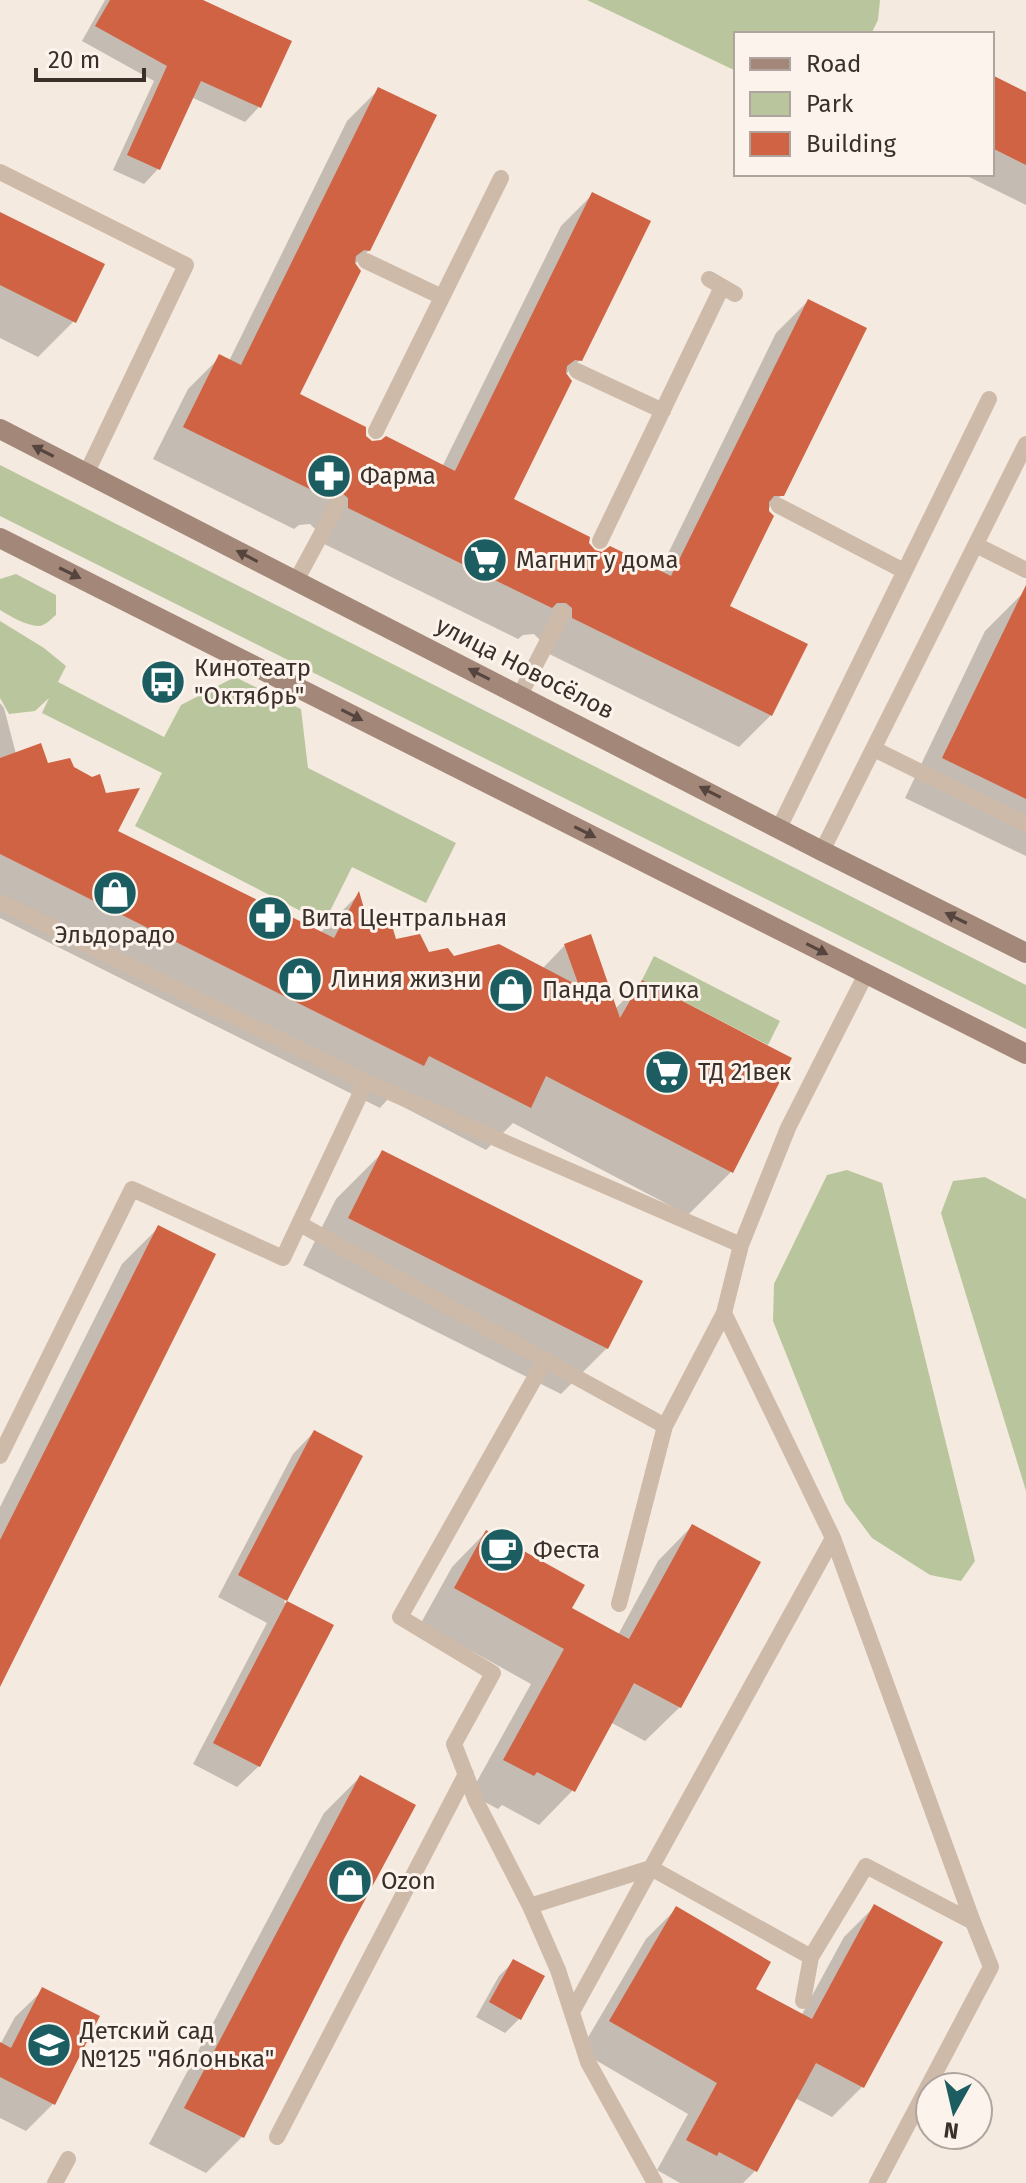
<svg xmlns="http://www.w3.org/2000/svg" width="1026" height="2183" viewBox="0 0 1026 2183" font-family="'Fira Sans',sans-serif">
  <rect width="100%" height="100%" fill="#f5eadf"/>
  <path fill="#b9c69d" d="M587,0H880L878,20L871,34H736V71Z
    M0,465L1026,985V1029L0,516Z
    M16,574L56,595V615C51,619 45,626 39,626C26,626 10,616 0,610V579Z
    M0,621L44,648L66,666L58,682L164,737L181,705L235,677L301,709L308,768L456,843L426,903L352,867L324,923L135,826L162,773L42,713L49,698L35,711L9,714L0,698Z
    M654,956L780,1021L768,1045L642,980Z
    M847,1170L882,1183L975,1561L961,1581L930,1575L872,1538L845,1502L773,1321L774,1284L827,1175Z
    M985,1177L1026,1199V1491L941,1213L953,1181Z"/>
  <path fill="#0003" d="M105,0H184L259,107L245,122L191,97L158,169L144,184L113,170L154,81L82,41Z
    M992,77L1026,94V205L963,174H992Z
    M379,89L369,250L354,265L297,395L371,443L442,467L561,226L593,194L580,360L565,375L511,500L587,543L593,552L659,572L776,333L808,301L782,495L767,510L728,606L771,715L739,747L541,650L540,640L534,634L523,635L518,639L316,540V530L310,524L299,525L294,529L153,459L188,389L220,357L229,361L347,121Z
    M0,214L74,321L38,357L0,338Z
    M1024,592L1026,593V856L905,798L985,631Z
    M0,703L4,708L16,754L47,765L115,832L320,933L358,895L368,929L428,955L542,969L565,945L615,1009L642,982L731,1172L688,1215L513,1123L486,1150L388,1099L380,1108L0,918Z
    M382,1153L607,1348L561,1394L303,1265L336,1199Z
    M158,1228L0,1669V1507L122,1264Z
    M314,1432L361,1456L284,1602L331,1626L259,1766L237,1787L193,1764L267,1623L218,1597L293,1454Z
    M692,1526L680,1707L645,1741L610,1722L573,1790L539,1825L502,1805L498,1809L470,1794L531,1684L421,1623L452,1567L486,1532L570,1609L618,1635L658,1561Z
    M360,1777L342,1938L242,2137L206,2173L149,2144L324,1813Z
    M874,1907L941,1943L862,2087L832,2117L795,2098L755,2171L743,2183H680L657,2170L688,2114L580,2051L646,1939L676,1909L753,1989L801,2016L844,1937Z
    M514,1961L519,2019L505,2033L476,2017L499,1976Z
    M43,1990L53,2104L26,2131L0,2118V2045L15,2017Z"/>
  <path fill="#cf6343" d="M110,0H203L292,41L261,108L201,81L160,170L127,155L167,66L95,26Z
    M992,75L1026,92V165L992,148Z
    M378,87L437,115L370,251L364,250L356,256L355,263L361,271L300,394L366,427V436L372,441L381,440L386,436L455,471L592,192L651,221L582,361L575,360L567,366L566,373L572,381L514,499L590,537L589,543L595,550L602,552L610,546L671,576L808,299L867,328L784,496H774L769,502V511L774,516L730,606L808,644L772,716L572,618V608L566,603H557L552,608L348,508V498L342,493H333L328,498L183,427L219,354L241,365Z
    M0,212L105,264L76,323L0,285Z
    M1026,585V799L942,758Z
    M41,743L48,763L70,758L74,767L92,777L100,774L106,793L140,788L118,831L334,938L359,891L369,926L390,919L396,939L420,934L429,952L448,948L454,956L499,944L579,986L564,944L591,934L620,1018L642,980L792,1058L733,1173L546,1076L531,1108L429,1056L424,1066L0,854V758Z
    M382,1150L643,1281L608,1349L348,1218Z
    M158,1225L216,1254L0,1687V1540Z
    M314,1430L363,1456L287,1601L238,1575Z
    M692,1524L761,1562L681,1708L634,1683L575,1792L537,1772L534,1776L503,1760L564,1649L454,1588L486,1530L585,1585L572,1608L629,1639Z
    M287,1601L334,1625L260,1767L213,1743Z
    M360,1775L416,1805L344,1939L244,2138L184,2108Z
    M874,1904L943,1942L864,2088L816,2063L757,2172L719,2152L717,2156L686,2140L717,2083L609,2021L676,1906L771,1962L756,1989L812,2019Z
    M513,1959L545,1976L521,2020L489,2002Z
    M42,1987L100,2016L55,2105L0,2077V2042L11,2048Z"/>
  <g fill="none" stroke-linecap="round" stroke-linejoin="round">
    <path stroke="#cebaa9" stroke-width="16" d="M0,172L186,265L87,472
      M366,261L442,297
      M709,279L735,294
      M577,371L663,411
      M376,431L501,178
      M779,506L904,571
      M600,541L722,287
      M976,545L1026,570
      M296,581L338,503
      M520,695L562,613
      M874,749L1026,824
      M779,828L989,399
      M822,851L1026,444
      M0,902L366,1082L283,1258L132,1189L0,1456
      M366,1082L741,1245
      M300,1224L545,1360
      M724,1313L833,1538L973,1922L991,1967L877,2183
      M619,1604L665,1426
      M530,1906L651,1868
      M811,1957L866,1866L973,1922
      M803,2001L811,1957L651,1868L833,1538
      M572,2012L651,1868
      M277,2137L466,1774
      M55,2183L68,2159
      M655,2183L588,2062L558,1970L530,1906L476,1801L454,1744L493,1673L400,1617L545,1360L665,1426L724,1313L741,1245L788,1128L866,974"/>
    <path stroke="#a3887a" stroke-width="20" d="M0,429L822,851L1026,953
      M0,538L1026,1054"/>
  </g>
  <defs><path id="oneway-solid" d="M-6-.8H1V-3.2L6.5 0L1 3.2V.8H-6Z" transform="scale(2)"/></defs>
  <g fill="#55453e">
    <use href="#oneway-solid" transform="translate(43 451) rotate(-153)"/>
    <use href="#oneway-solid" transform="translate(247 556) rotate(-152)"/>
    <use href="#oneway-solid" transform="translate(70 573) rotate(26)"/>
    <use href="#oneway-solid" transform="translate(479 674) rotate(-153)"/>
    <use href="#oneway-solid" transform="translate(352 715) rotate(27)"/>
    <use href="#oneway-solid" transform="translate(710 792) rotate(-153)"/>
    <use href="#oneway-solid" transform="translate(585 832) rotate(27)"/>
    <use href="#oneway-solid" transform="translate(956 918) rotate(-154)"/>
    <use href="#oneway-solid" transform="translate(817 949) rotate(27)"/>
  </g>
  <defs>
    <g id="pharmacy-disc" transform="scale(2.3)"><circle r="9.5" fill="#1b5d61" stroke="#fcf4ec"/><path d="M-2-6h4v4h4v4h-4v4h-4v-4h-4v-4h4Z" fill="#fff"/></g>
    <g id="supermarket-disc" transform="scale(2.3)"><circle r="9.5" fill="#1b5d61" stroke="#fcf4ec"/><path d="M-6-5.5h2.5l.6 2H6L4.5 2H-2.5L-4.4-4H-6ZM-1.5 3.2a1.3 1.3 0 1 0 .1 0ZM3 3.2a1.3 1.3 0 1 0 .1 0Z" fill="#fff"/></g>
    <g id="bus-disc" transform="scale(2.3)"><circle r="9.5" fill="#1b5d61" stroke="#fcf4ec"/><path d="M-5-6H5V4H4V6H2V4H-2V6H-4V4H-5ZM-3.5-4V0h7V-4ZM-3.5 1.2v1.5H-2V1.2ZM2 1.2v1.5H3.5V1.2Z" fill="#fff"/></g>
    <g id="shop-disc" transform="scale(2.3)"><circle r="9.5" fill="#1b5d61" stroke="#fcf4ec"/><path d="M-5-2.5h2.3a2.7 3.5 0 0 1 5.4 0H5L5.5 6h-11ZM-1.5-2.5h3a1.5 2.3 0 0 0-3 0Z" fill="#fff"/></g>
    <g id="cafe-disc" transform="scale(2.3)"><circle r="9.5" fill="#1b5d61" stroke="#fcf4ec"/><path d="M-5.5-4.5H6V0H3Q3 3.5 0 3.5H-2.5Q-5.5 3.5-5.5 0ZM3-3.2v2h1.7v-2ZM-6 4.5H4V6H-6Z" fill="#fff"/></g>
    <g id="school-disc" transform="scale(2.3)"><circle r="9.5" fill="#1b5d61" stroke="#fcf4ec"/><path d="M0-5L7-2L0 1L-7-2ZM-4 1L0 2.5L4 1V4Q0 6-4 4Z" fill="#fff"/></g>
  </defs>
  <g fill-rule="evenodd">
    <use href="#pharmacy-disc" x="329" y="476"/>
    <use href="#supermarket-disc" x="485" y="560"/>
    <use href="#bus-disc" x="163" y="682"/>
    <use href="#shop-disc" x="115" y="893"/>
    <use href="#pharmacy-disc" x="270" y="918"/>
    <use href="#shop-disc" x="300" y="979"/>
    <use href="#shop-disc" x="511" y="990"/>
    <use href="#supermarket-disc" x="667" y="1072"/>
    <use href="#cafe-disc" x="502" y="1550"/>
    <use href="#shop-disc" x="350" y="1881"/>
    <use href="#school-disc" x="49" y="2045"/>
  </g>
  <g text-anchor="middle" dominant-baseline="central" stroke-width="6" stroke-linejoin="round" paint-order="stroke">
    <g font-size="24" fill="#3b2f2a" stroke="#fcf4ec" text-anchor="start">
      <text x="360" y="476">Фарма</text>
      <text x="516" y="560">Магнит у дома</text>
      <text x="194" y="668">Кинотеатр<tspan x="194" dy="28">"Октябрь"</tspan></text>
      <text x="301" y="918">Вита Центральная</text>
      <text x="115" y="935" text-anchor="middle">Эльдорадо</text>
      <text x="331" y="979">Линия жизни</text>
      <text x="542" y="990">Панда Оптика</text>
      <text x="698" y="1072">ТД 21век</text>
      <text x="533" y="1550">Феста</text>
      <text x="381" y="1881">Ozon</text>
      <text x="80" y="2031">Детский сад<tspan x="80" dy="28">№125 "Яблонька"</tspan></text>
    </g>
    <g font-size="24" fill="#3b2f2a" stroke="#fcf4ec">
      <text transform="translate(525 668) rotate(27)">улица Новосёлов</text>
    </g>
  </g>
  <rect x="734" y="32" width="260" height="144" fill="#fcf4ec" stroke="#afa59e" stroke-width="2"/>
  <rect x="750" y="58" width="40" height="12" fill="#a3887a" stroke="#afa59e" stroke-width="2"/>
  <text x="806" y="72" font-size="24" fill="#3b2f2a">Road</text>
  <rect x="750" y="92" width="40" height="24" fill="#b9c69d" stroke="#afa59e" stroke-width="2"/>
  <text x="806" y="112" font-size="24" fill="#3b2f2a">Park</text>
  <rect x="750" y="132" width="40" height="24" fill="#cf6343" stroke="#afa59e" stroke-width="2"/>
  <text x="806" y="152" font-size="24" fill="#3b2f2a">Building</text>
  <g transform="translate(954 2111) rotate(188)"><circle r="38" fill="#fcf4ec" stroke="#afa59e" stroke-width="2"/>
  <path d="M0-6L14 30L0 20L-14 30Z" fill="#1b5d61"/>
  <text y="-12" font-size="22" font-weight="bold" text-anchor="middle" fill="#3b2f2a">N</text>
  </g>
  <path d="M36 68v12h108v-12" fill="none" stroke="#3b2f2a" stroke-width="4"/>
  <text x="48" y="68" font-size="24" fill="#3b2f2a" stroke="#fcf4ec" stroke-width="6" paint-order="stroke">20 m</text>
</svg>
